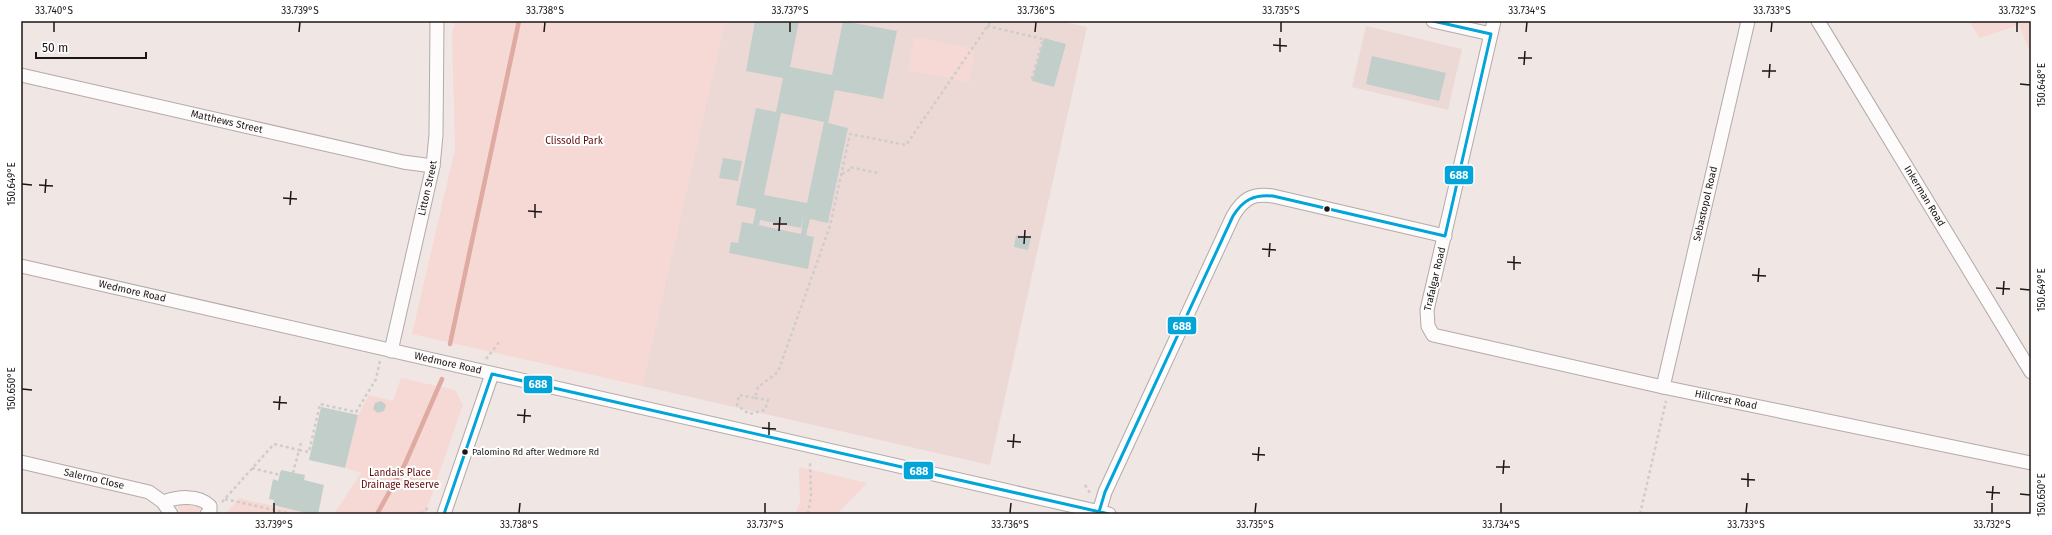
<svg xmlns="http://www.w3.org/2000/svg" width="2052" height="535" viewBox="0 0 2052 535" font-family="'Fira Sans',sans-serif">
  <rect width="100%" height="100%" fill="#f0e6e4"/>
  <path fill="#ecd9d6" d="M725,21H1059L1087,27L990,465L642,386Z
    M1366,26L1462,49L1448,110L1352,87Z"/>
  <path fill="#f6d9d4" d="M455,21H725L642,386L412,334L455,149L452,35Z
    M1969,21H2031V54L2019,25L1980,38Z
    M914,37L975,49L969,82L908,70Z
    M401,378L455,390L463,405L425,514H334L361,473L345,468L358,415L369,395L393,401Z
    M799,467L867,483L837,514H795L800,503Z
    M239,498L300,512L305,514H226Z
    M182,503L199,507L201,511L199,514H181L178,507Z"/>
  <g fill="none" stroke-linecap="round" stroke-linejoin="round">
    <path stroke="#deaaa2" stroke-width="4.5" d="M450,344L519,21
      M377,514L405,464L442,379"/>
  </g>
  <path fill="#c2ceca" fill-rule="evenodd" d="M755,21H799L790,67L832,75L843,21L897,31L883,99L835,90L828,123L848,128L828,223L810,219L806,235L814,237L808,269L729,253L731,242L738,243L742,222L753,224L756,209L736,205L756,108L776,112L783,78L746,71ZM781,113L824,122L807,203L764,195ZM804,212L801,234L759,225L760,220L801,228Z
    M1044,38L1066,44L1054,87L1032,81Z
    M1372,56L1446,73L1439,101L1366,84Z
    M723,158L742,161L738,181L719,178Z
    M1016,235L1031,238L1028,250L1014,247Z
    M381,401L386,405L384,411L378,413L373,409L375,403Z
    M321,407L358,415L345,468L309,460Z
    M482,448L488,449L485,458L480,456Z
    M281,470L305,475L304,480L324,485L318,514H310L273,505L274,500L269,499L273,479L278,481Z"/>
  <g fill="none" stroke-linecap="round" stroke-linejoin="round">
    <g stroke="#b2aba9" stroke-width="15">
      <g id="street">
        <path d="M1433,21L1491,34"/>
        <path id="s1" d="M1494,21L1427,310L1428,326L1433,335L1663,387L2031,463"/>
        <path id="s2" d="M1818,21L2031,372"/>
        <path id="s3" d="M21,75L403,162L433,166"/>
        <path id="s4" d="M21,266L1109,514"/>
        <path id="s5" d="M391,351L433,166L436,135L437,21"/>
        <path id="s6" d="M1663,387L1748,21"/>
        <path id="s7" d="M21,462L149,492L163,502L171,514"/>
        <path d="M163,502C177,497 198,494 210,506V511L207,514"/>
        <path d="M1099,512L1105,492L1233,216C1243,199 1252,193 1273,196L1445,236"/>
        <path d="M444,514L492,374"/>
      </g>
    </g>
    <path stroke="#cfcccc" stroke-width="2.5" stroke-dasharray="3 3" stroke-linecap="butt" d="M987,26L1043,39L1031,82
      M842,174L848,171L850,167L878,173
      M486,359L500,341
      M755,398L768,400L765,410L749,414L737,405L739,395L755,398L758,387L778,372L830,226L850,134L906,145L991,21
      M252,468L280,475
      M293,473L299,450L309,452L320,404L356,412L376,379L380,361
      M1085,485L1090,493
      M225,499L292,514
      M222,502L274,444L299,450L301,443
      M421,514L430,506
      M808,514L811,496L810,462
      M1640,514L1666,401"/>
    <use href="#street" stroke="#fdfbfb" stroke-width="13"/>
    <g stroke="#fff" stroke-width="6">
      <path id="bus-1" d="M1099,512L1105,492L1233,216C1243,200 1254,194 1273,196L1445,236L1491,34L1433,21
        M444,514L492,374L1109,514"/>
    </g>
    <use href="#bus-1" stroke="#03a5d9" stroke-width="3"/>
  </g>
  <path fill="none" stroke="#1c1615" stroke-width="1.5" d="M54,32V22M299,32L300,22M544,32L545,22M790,32V22M1035,32L1036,22M1281,32V22M1526,32L1527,22M1771,32L1772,22M2017,32V22M1273,45L1287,46M1280,52V38M1518,58H1532M1524,65L1525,51M1762,71H1776M1769,78L1770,64M2020,84L2030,85M22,184L32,185M39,185L53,186M45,193L46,179M283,198L297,199M290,205L291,191M528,211L542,212M535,218V204M773,224H787M779,231L780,217M1018,237H1031M1024,244L1025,230M1262,249L1276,250M1269,257L1270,243M1507,262L1521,263M1514,270V256M1752,275L1766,276M1758,282L1759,268M1996,288L2010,289M2020,289L2030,290M2003,295L2004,281M22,389L32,390M273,402L287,403M279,410L280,396M517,415L531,416M524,423L525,409M762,428L776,429M769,435V422M1007,441L1021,442M1013,448L1014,434M1252,454L1265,455M1258,461L1259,447M1496,467H1510M1503,474L1504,460M1741,479L1755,480M1748,487V473M1986,492L2000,493M2020,494L2030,495M1992,500L1993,486M274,513V503M519,513L520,503M765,513V503M1010,513L1011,503M1255,513L1256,503M1501,513V503M1746,513L1747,503M1992,513V503"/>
  <g fill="#1c1615" stroke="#fff" stroke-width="1.5">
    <circle cx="1327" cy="209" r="3.5"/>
    <circle cx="465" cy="452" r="3.5"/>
  </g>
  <g text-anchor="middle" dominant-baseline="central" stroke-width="4" stroke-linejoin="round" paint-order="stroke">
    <g font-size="9" fill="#1c1615" stroke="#fff" text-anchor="start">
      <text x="472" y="452">Palomino Rd after Wedmore Rd</text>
    </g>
    <g font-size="10" fill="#1c1615" stroke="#fff">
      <text stroke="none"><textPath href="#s3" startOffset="211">Matthews Street</textPath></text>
      <text stroke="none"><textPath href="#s5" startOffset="167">Litton Street</textPath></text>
      <text stroke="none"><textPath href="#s2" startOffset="205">Inkerman Road</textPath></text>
      <text stroke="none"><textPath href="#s6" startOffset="188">Sebastopol Road</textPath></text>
      <text transform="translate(1435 279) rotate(-77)">Trafalgar Road</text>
      <text stroke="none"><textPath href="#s4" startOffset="114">Wedmore Road</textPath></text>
      <text stroke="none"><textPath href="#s4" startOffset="438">Wedmore Road</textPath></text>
      <text stroke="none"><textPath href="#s1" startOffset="623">Hillcrest Road</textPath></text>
      <text stroke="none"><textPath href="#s7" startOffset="75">Salerno Close</textPath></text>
    </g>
    <g font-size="10" fill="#600908" stroke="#fff">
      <text x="574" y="141">Clissold Park</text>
      <text x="400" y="473">Landais Place<tspan x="400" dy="12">Drainage Reserve</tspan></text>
    </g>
  </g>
  <g stroke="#fff" stroke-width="1.5">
    <rect x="1444" y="165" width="30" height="20" rx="4" fill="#03a5d9"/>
    <rect x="1167" y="316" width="30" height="19" rx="4" fill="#03a5d9"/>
    <rect x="523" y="375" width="30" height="19" rx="4" fill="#03a5d9"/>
    <rect x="903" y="461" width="31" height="19" rx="4" fill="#03a5d9"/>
  </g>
  <g font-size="11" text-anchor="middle" font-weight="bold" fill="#fff">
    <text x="1459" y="179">688</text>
    <text x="1182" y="330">688</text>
    <text x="538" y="388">688</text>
    <text x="919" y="475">688</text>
  </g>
  <rect width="2052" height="535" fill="none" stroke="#ffffff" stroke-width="44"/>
  <path d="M36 52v6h110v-6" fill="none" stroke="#1c1615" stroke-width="2"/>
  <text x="42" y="52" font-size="12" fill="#1c1615" stroke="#ffffff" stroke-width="3" paint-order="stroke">50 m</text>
  <rect x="22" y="22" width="2008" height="491" fill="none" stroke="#1c1615" stroke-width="1.5"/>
  <g font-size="10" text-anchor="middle" fill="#1c1615">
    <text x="54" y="14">33.740°S</text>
    <text x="300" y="14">33.739°S</text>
    <text x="545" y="14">33.738°S</text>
    <text x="790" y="14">33.737°S</text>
    <text x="1036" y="14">33.736°S</text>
    <text x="1281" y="14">33.735°S</text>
    <text x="1527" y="14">33.734°S</text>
    <text x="1772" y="14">33.733°S</text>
    <text x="2017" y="14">33.732°S</text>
    <text transform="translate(2041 85) rotate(-90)" y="4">150.648°E</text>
    <text transform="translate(11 184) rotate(-90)" y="4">150.649°E</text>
    <text transform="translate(2041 290) rotate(-90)" y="4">150.649°E</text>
    <text transform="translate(11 389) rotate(-90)" y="4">150.650°E</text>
    <text transform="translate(2041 495) rotate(-90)" y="4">150.650°E</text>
    <text x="274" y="528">33.739°S</text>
    <text x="519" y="528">33.738°S</text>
    <text x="765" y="528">33.737°S</text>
    <text x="1010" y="528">33.736°S</text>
    <text x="1255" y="528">33.735°S</text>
    <text x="1501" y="528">33.734°S</text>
    <text x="1746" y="528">33.733°S</text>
    <text x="1992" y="528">33.732°S</text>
  </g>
</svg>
